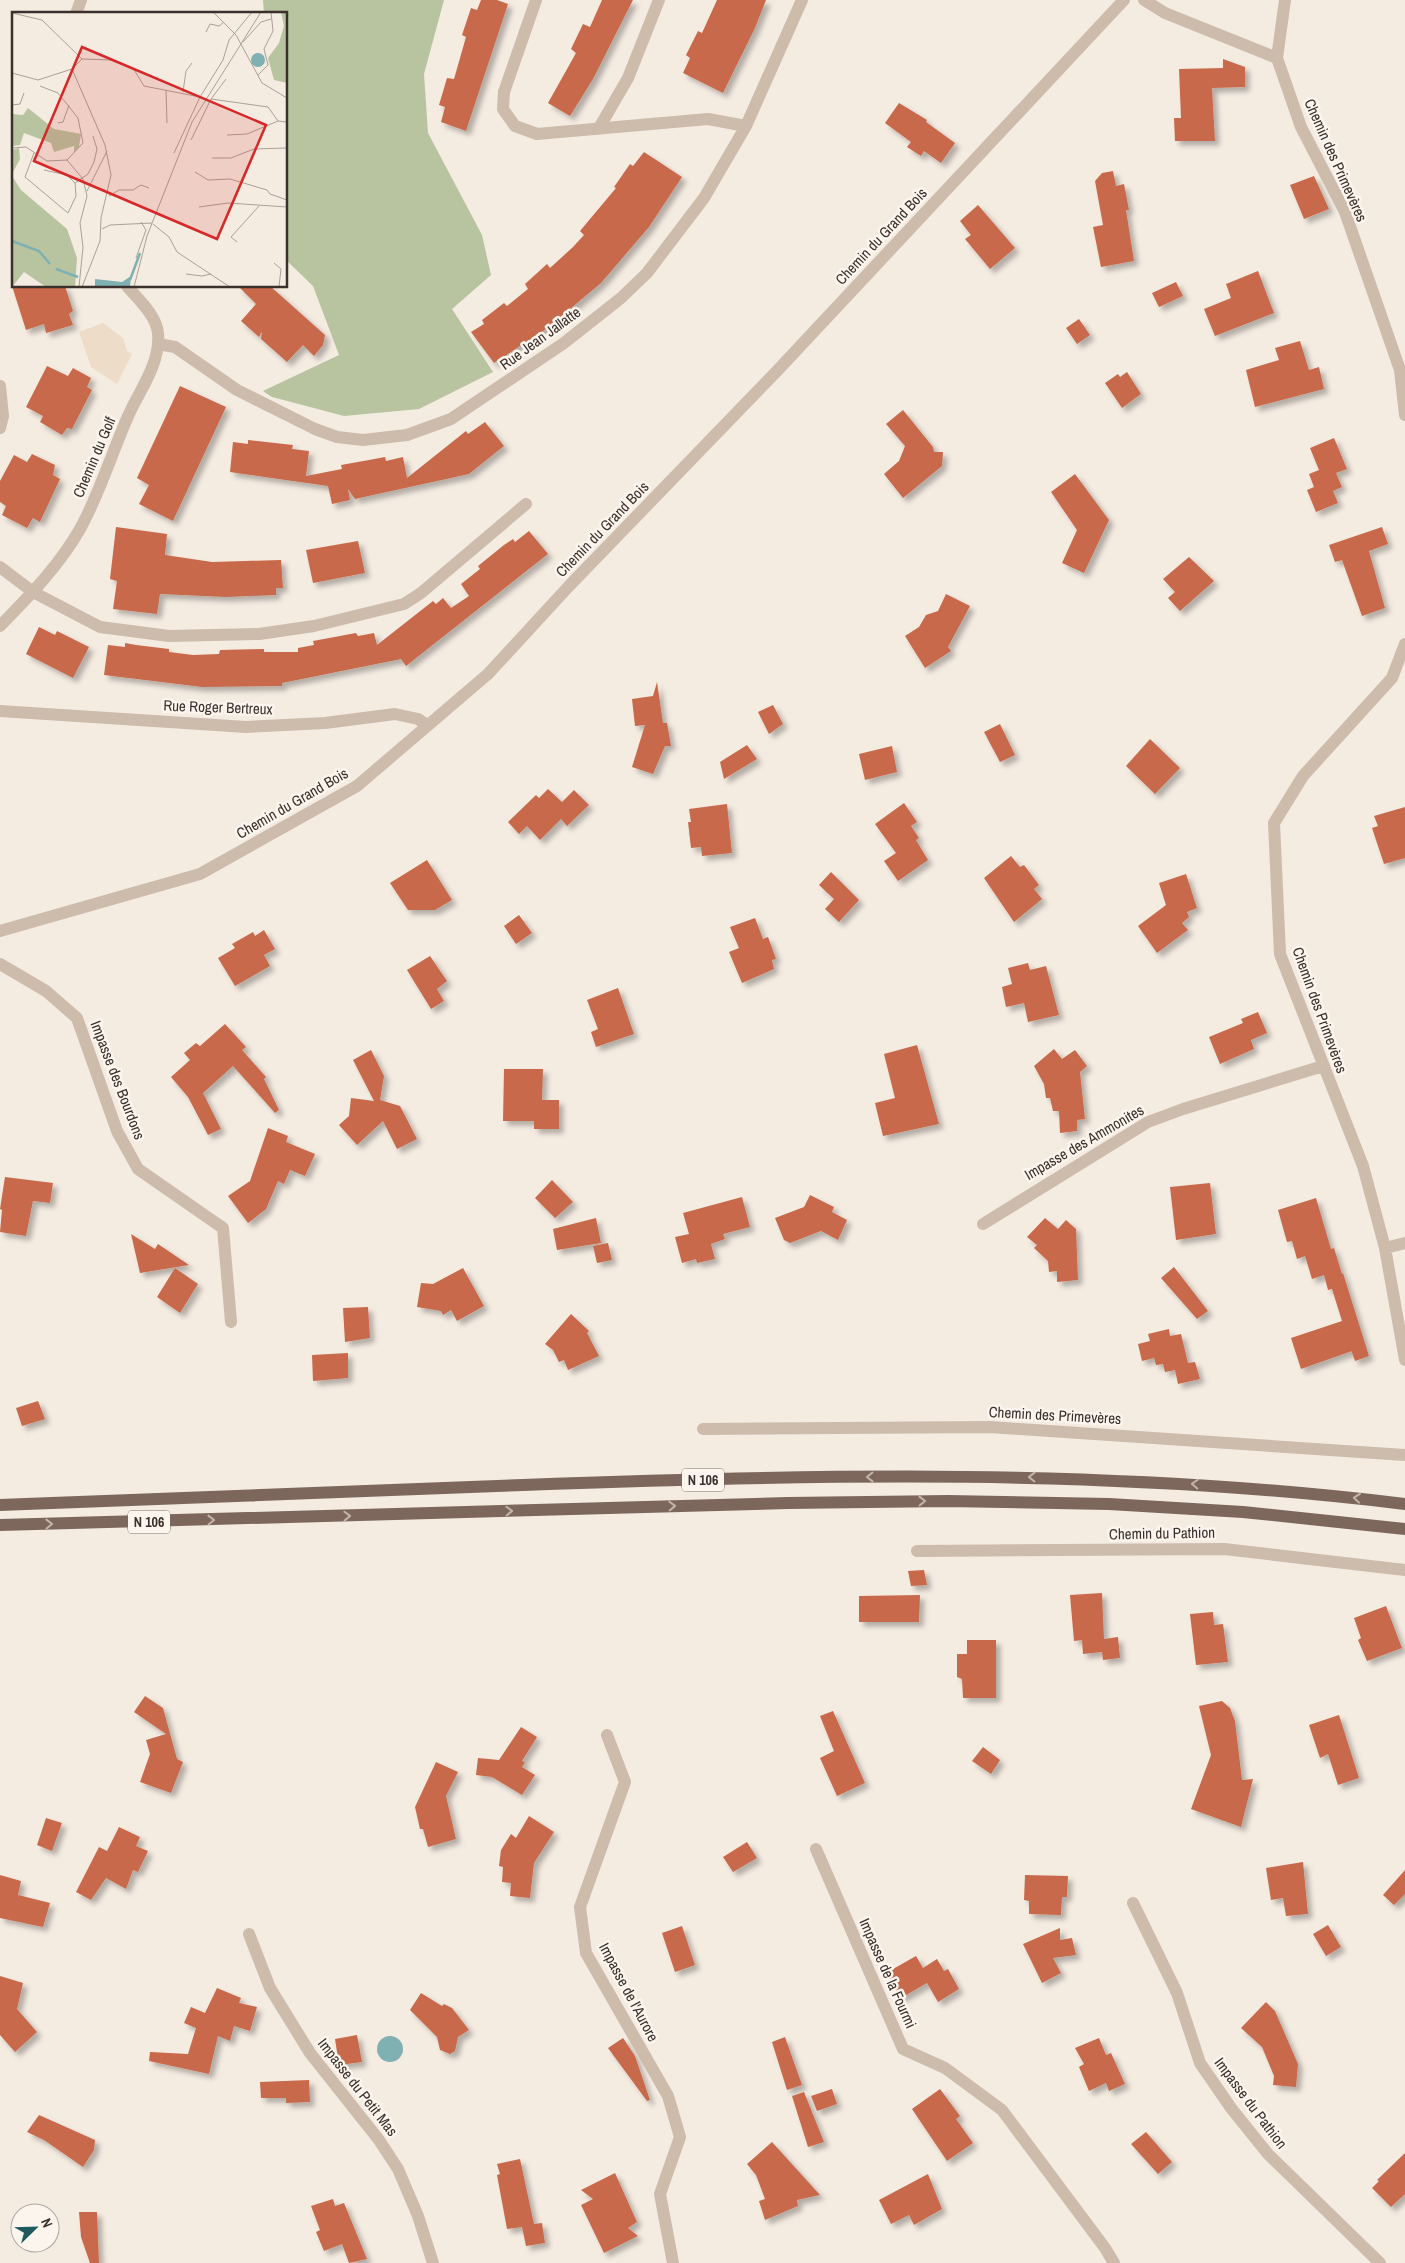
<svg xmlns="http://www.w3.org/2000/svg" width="1405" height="2263" viewBox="0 0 1405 2263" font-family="'Archivo Narrow',sans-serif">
  <defs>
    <filter id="shadow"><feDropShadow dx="4.5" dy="4.5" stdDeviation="2.5" flood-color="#0004"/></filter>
  </defs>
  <rect width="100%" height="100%" fill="#f4ebe1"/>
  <path fill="#b8c4a0" d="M263,0H444L424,74L428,133L482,235L491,275L452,309L493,372L419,409L344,416L272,397L263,391L339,355L313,286L286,260V14H264Z"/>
  <path fill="#ecdcc8" d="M103,323L123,338L127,351L132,354L117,384L91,367L79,332Z"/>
  <path fill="#7fb0b2" d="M377 2049a13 13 0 1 1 26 0a13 13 0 1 1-26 0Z"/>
  <path fill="#c8694b" filter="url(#shadow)" d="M481,0H497L508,4L466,131L441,122L445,107L439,105L447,78L454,79L466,37L462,35L471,8L477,10Z
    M602,0H633L593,79L570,116L548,103L576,53L571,49L583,24L590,27Z
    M717,0H766L755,28L723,93L683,73L690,58L686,55L698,31L702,33Z
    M1223,59L1245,67V87L1212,88L1215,141H1175L1174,118H1181L1179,69L1223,68Z
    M899,103L927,120L926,122L955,143L941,163L924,151L921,156L907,147L911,142L885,123Z
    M644,152L682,177L649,227L601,283L546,329L494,363L471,332L484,324L482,320L504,303L507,306L528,289L525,284L547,264L550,268L573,247L584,235L580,231L616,188L614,187L630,164L633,166Z
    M1113,171L1116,186L1124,184L1129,210H1126L1134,261L1101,267L1093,227L1103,225L1095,181L1102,173Z
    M1314,176L1329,209L1304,219L1290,185Z
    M978,205L1015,248L990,269L965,239L971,235L960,221Z
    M1258,271L1274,313L1215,336L1204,309L1231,298L1226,284Z
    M1176,282L1183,296L1159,307L1152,293Z
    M12,286H65L73,311L69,314L73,325L46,333L44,324L26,330Z
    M238,286H270L325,335L323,345L314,356L303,345L287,362L261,339L262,331L259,337L241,321L256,304Z
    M1079,319L1090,335L1077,344L1066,328Z
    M1300,341L1309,370L1319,367L1324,389L1255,407L1246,370L1279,360L1275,348Z
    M47,366L68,376L73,368L91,378L87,387L92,390L72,429L67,428L62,435L40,422L43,416L26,407Z
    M1127,372L1141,394L1122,408L1105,383L1118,374L1120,377Z
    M180,386L226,407L173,521L139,504L149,485L137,478Z
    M903,410L933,447L934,452H943L942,466L903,498L884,474L899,461L905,446L886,424Z
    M485,422L504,446L469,474L355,499L348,489L350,500L332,504L328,486L230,472L233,442L248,444V440L293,445L292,449L309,451L306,476L342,469L341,465L369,460L385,457L386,461L403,457L407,478L466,431L468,434Z
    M1334,438L1347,469L1336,473L1342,487L1333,491L1338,503L1316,512L1307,490L1314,487L1309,474L1319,470L1310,448Z
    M32,454L55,465L53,475L60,479L40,522L33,518L27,528L2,515L6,506L0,502V481L14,455L27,462Z
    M1075,474L1109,520L1084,573L1062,563L1077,530L1051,492Z
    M116,527L167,534L165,555L212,562L281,560L283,588H276V595L226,597L160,594L157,614L113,609L117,581L110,579Z
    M1382,527L1388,544L1369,551L1385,608L1362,616L1342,560L1335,562L1329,545Z
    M529,531L548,554L406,666L401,659L282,683V686L202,687L104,675L108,645L125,647V643L136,645L169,649V652L193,655L219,654L220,650L264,649V652H298V648L314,645L313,641L356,633L358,636L374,633L377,645L433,601L436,604L443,598L451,608L469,596L461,584L480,569L478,566L504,545L513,539L515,542Z
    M358,541L365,573L313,583L306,550Z
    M1189,557L1214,581L1180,611L1168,598L1175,592L1163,579Z
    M946,594L970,606L948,647L951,651L925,668L905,636L919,627L926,615L938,611Z
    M39,627L55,635L57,631L89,647L73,678L26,654Z
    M657,682L663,723H667L671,746H665L653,774L632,767L645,725L635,726L632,699L653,696Z
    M773,705L783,724L769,734L758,712Z
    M1000,724L1015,755L1000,762L984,732Z
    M1150,739L1180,768L1155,794L1126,766Z
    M747,745L757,759L724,779L720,762Z
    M892,746L897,772L865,780L859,754Z
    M548,789L562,802L574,790L589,805L567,826L561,819L540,840L527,826L519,834L508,822L536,795L539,798Z
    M904,803L917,822L911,826L919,838L916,840L928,860L898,881L884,861L896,853L875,824Z
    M727,804L732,853L702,856L701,847L691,848L688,822H691L689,809Z
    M1405,807V858L1384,864L1372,828L1378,826L1374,816Z
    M1011,856L1020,867L1024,865L1039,885L1034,889L1042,899L1014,922L984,878Z
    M427,860L452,900L435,910H408L390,883Z
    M831,872L859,900L839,922L825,909L834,899L819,885Z
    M1186,874L1197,908L1187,912L1189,917L1182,923L1188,930L1157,953L1138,926L1166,905L1159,883Z
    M519,915L532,933L516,944L504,926Z
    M755,918L763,939L768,937L776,959L772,960L774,969L742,983L729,952L739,948L730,927Z
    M264,930L275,949L264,955L270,966L235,986L218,958L235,948L232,944L253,932L255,936Z
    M430,956L447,981L437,989L444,1001L431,1009L407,970Z
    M1028,963L1030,970L1046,966L1059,1015L1028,1022L1024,1003L1006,1007L1002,987L1012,984L1008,968Z
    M618,988L634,1034L596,1047L591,1032L598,1029L587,1000Z
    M1258,1012L1267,1033L1251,1040L1254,1049L1220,1064L1209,1037L1243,1023L1241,1019Z
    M225,1024L246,1047L242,1050L266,1077L264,1079L279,1110L275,1113L233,1066L203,1093L221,1129L208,1135L188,1097L171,1077L190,1060L184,1053L196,1043L200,1046Z
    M917,1045L939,1124L883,1136L875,1103L895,1098L884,1054Z
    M1054,1049L1062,1059L1075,1050L1087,1066L1080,1072L1085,1119L1077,1120V1131L1060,1133L1059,1111H1053L1050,1098H1046L1044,1084L1034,1066Z
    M371,1050L384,1076L380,1100L400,1106L417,1139L397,1149L383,1121L357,1145L339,1125L349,1116L351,1098L374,1101L353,1060Z
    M504,1069H543L542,1100H559V1129H534V1121H503Z
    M268,1128L288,1136L286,1142L315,1154L305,1176L290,1170L284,1184L278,1181L266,1209L248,1223L228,1196L250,1181Z
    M5,1177L53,1183L50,1203L33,1201L26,1236L0,1232L2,1210L0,1209Z
    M552,1180L573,1202L555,1218L535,1198Z
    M1210,1183L1216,1234L1176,1240L1170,1187Z
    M810,1195L834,1207L832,1212L847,1220L838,1240L821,1231L790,1243L784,1240L775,1218L804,1207Z
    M742,1197L750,1227L723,1234L725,1239L711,1244L715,1259L697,1263L696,1259L682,1263L675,1237L689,1234L683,1213Z
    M1316,1198L1331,1249L1334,1248L1342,1274L1343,1273L1369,1356L1355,1361L1349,1344L1352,1351L1301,1369L1291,1338L1342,1321L1332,1289L1328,1290L1324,1275L1312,1279L1305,1256L1297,1259L1292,1241L1287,1242L1278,1210Z
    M596,1218L601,1243L557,1250L553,1229Z
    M1045,1218L1058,1229L1066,1220L1076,1229L1078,1280L1057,1282V1271L1049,1272L1048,1261L1034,1248L1037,1245L1027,1237Z
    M131,1234L155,1249L158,1244L189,1265L140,1273Z
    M608,1243L612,1260L597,1263L593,1246Z
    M1174,1267L1208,1311L1197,1319L1161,1278Z
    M175,1268L198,1284L180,1313L157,1297Z
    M463,1268L484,1306L457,1321L451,1310L443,1315L441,1311L417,1307L421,1283L433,1284Z
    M368,1307L370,1338L345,1342L343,1308Z
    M571,1314L589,1331L587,1333L599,1356L568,1370L564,1360L559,1362L553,1350L545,1344Z
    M1169,1329L1170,1336L1181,1334L1188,1363L1195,1362L1200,1379L1178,1384L1175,1370L1165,1372L1163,1364L1156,1365L1154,1358L1142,1361L1138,1344L1150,1341L1148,1334Z
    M348,1353V1378L313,1381L312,1355Z
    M38,1401L45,1419L22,1426L16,1408Z
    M924,1570L927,1585L911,1586L908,1571Z
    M1102,1593L1104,1639L1118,1637L1120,1658L1103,1660L1102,1652L1083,1654L1082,1640L1074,1641L1070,1595Z
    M920,1595L919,1622H859V1596Z
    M1386,1606L1402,1648L1367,1661L1358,1640L1361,1638L1354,1618Z
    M1213,1612L1214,1625L1223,1624L1228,1662L1196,1665L1190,1614Z
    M967,1640H996V1698H963L962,1679L957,1677V1654H967Z
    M145,1696L163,1708L177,1759L183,1762L171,1793L140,1782L150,1754L146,1740L166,1734L134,1712Z
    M1222,1701L1230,1708L1235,1721L1242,1780L1253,1779L1241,1827L1191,1809L1211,1755L1199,1706Z
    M833,1711L865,1783L837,1796L820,1758L834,1751L820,1716Z
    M1339,1715L1359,1778L1338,1785L1328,1754L1320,1758L1309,1725Z
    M521,1727L537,1737L522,1761L525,1762L522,1767L535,1775L522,1795L492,1777L476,1775L478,1758L499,1760Z
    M983,1747L1000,1760L991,1774L972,1761Z
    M436,1762L458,1772L446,1796L456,1839L428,1847L423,1829H420L415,1807Z
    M529,1816L554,1832L534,1863L530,1898L510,1896L511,1883L502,1882L503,1867L499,1866L501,1850L511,1834L516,1838Z
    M46,1818L62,1823L52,1851L37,1845Z
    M119,1827L140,1837L136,1846L148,1851L138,1872L133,1870L126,1889L106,1878L91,1900L76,1892L99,1847L107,1851Z
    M747,1842L757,1858L733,1872L723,1857Z
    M1303,1862L1308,1914L1286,1916L1283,1898L1271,1900L1266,1868Z
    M1405,1870V1894L1394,1905L1383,1895Z
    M0,1875L21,1881L18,1895L50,1903L43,1927L0,1918Z
    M1025,1875L1068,1876L1067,1897H1062L1061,1915L1029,1914V1901L1024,1900Z
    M1328,1925L1341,1947L1326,1956L1313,1934Z
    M682,1926L695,1965L675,1972L662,1933Z
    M1060,1928V1940L1072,1938L1076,1955L1053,1958L1061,1973L1042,1983L1023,1944Z
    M916,1956L923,1968L937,1959L944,1971L948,1969L959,1989L938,2002L927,1983L901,1998L886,1973Z
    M0,1976L23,1983L17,2009L37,2032L15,2052L0,2035Z
    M217,1988L241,1998L239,2003L257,2007L250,2031L234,2026L230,2041L218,2036L209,2074L149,2061L150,2052L188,2054L196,2028L184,2023L191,2007L205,2013Z
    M421,1993L442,2006L444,2004L452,2008L469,2030L458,2037L455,2051L450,2054L440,2050L437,2037L410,2010Z
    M1266,2002L1275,2011L1298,2064L1296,2087L1273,2085L1274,2076L1262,2047L1241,2028Z
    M357,2035L362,2062L339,2065L335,2039Z
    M785,2037L802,2085L787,2090L772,2042Z
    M623,2038L635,2056L650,2100L647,2101L608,2048Z
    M1099,2038L1106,2055L1111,2053L1125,2084L1109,2091L1106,2083L1089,2091L1079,2067L1084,2064L1075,2048Z
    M309,2080L310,2102L286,2103V2098H261L260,2082Z
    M832,2089L837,2104L817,2111L811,2096Z
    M940,2089L960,2116L956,2119L973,2143L947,2161L912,2109Z
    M804,2092L824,2142L808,2147L792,2096Z
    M39,2115L95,2140L94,2150L83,2167L44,2140L27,2132Z
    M1146,2132L1172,2162L1158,2174L1131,2144Z
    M772,2142L820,2195L797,2200L798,2206L765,2220L759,2201L765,2199L756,2175L747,2164Z
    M1405,2153V2194L1391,2207L1372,2188L1379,2181L1377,2180Z
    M520,2159L534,2224L542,2223L545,2243L526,2246L522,2227L507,2229L497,2175L500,2174L497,2164Z
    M615,2173L637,2222L628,2228L638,2236L604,2253L581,2205L593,2199L581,2190Z
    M928,2174L942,2209L914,2225L909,2215L891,2224L879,2200Z
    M333,2199L335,2206L344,2203L367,2259L349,2263L342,2244L324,2251L316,2232L320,2230L311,2206Z
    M79,2212H97L99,2263H90L81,2237Z"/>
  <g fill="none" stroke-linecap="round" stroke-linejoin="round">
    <path stroke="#cdbbac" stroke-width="12" d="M504,92L536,0
      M599,128L628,78L659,0"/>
    <path stroke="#cdbbac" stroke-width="12" d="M1144,0L1165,13L1277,58L1301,127L1345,212L1400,370L1405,415
      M1277,58L1285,0
      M504,92L503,109L515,126L537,134L708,119L746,126
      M158,344L175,347L237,390L315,429L337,437L363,440L407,435L451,419L564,343L621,298L647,273L704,198L746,126L802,0
      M0,386L3,416L0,428
      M0,567L33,592L100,627L169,636L259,634L314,626L404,604L421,593L526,504
      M1405,644L1392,678L1303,776L1274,823L1280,954L1363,1166L1385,1248L1405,1360
      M0,711L246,727L325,723L395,714L418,719L427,725
      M0,931L200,874L357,786L488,674L569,586L776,372L1124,0
      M0,964L46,991L77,1018L117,1131L138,1169L223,1228L231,1322
      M983,1224L1148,1122L1183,1109L1323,1066
      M1385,1248L1405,1243
      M703,1429L990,1427L1405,1455
      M917,1551L1224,1549L1405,1570
      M607,1735L625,1782L580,1907L586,1953L668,2096L680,2137L660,2194L673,2263
      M816,1849L903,2049L945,2068L1002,2110L1105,2248L1114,2263
      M1133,1903L1177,1993L1200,2063L1231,2108L1268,2154L1380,2263
      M249,1934L270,1988L310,2053L379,2140L398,2169L418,2216L433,2263"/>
    <path stroke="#cdbbac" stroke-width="12" d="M76,14L81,0
      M0,626C29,596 59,566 80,529C100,493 112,452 129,414C140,390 161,362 158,333C156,315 138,299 127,286"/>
    <path stroke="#7d675c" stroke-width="12" d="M0,1505C174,1498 348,1492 523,1485C817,1474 1112,1468 1405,1504
      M0,1525L788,1503L948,1501L1109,1504L1243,1512L1405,1529"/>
  </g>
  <defs><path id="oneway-chevron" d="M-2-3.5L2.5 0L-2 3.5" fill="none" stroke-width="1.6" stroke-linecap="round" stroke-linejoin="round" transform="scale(1.25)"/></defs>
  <g stroke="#c2b5ac">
    <use href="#oneway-chevron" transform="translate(870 1477) rotate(179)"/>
    <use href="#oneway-chevron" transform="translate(1032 1477) rotate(-179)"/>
    <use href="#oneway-chevron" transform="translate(1195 1484) rotate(-177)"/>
    <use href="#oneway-chevron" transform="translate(1357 1498) rotate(-174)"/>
    <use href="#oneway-chevron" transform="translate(922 1501) rotate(-1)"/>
    <use href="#oneway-chevron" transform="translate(672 1506) rotate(-2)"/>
    <use href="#oneway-chevron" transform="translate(509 1511) rotate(-2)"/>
    <use href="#oneway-chevron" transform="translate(347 1516) rotate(-2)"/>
    <use href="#oneway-chevron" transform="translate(211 1520) rotate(-1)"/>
    <use href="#oneway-chevron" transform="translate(49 1524) rotate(-1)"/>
  </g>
  <g text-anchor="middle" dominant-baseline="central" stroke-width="5" stroke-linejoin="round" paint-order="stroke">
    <g fill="#fbf5ee" stroke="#756b66" stroke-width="1">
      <rect x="682" y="1468.5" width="42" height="23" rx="4"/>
      <rect x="128" y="1510.5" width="42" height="23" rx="4"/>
    </g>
    <g font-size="14" font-weight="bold" fill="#3b302b">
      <text x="703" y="1480">N 106</text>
      <text x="149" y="1522">N 106</text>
    </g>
    <g font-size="15" fill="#3b302b" stroke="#fbf5ee">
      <text transform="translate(1336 160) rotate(66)">Chemin des Primevères</text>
      <text transform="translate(881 236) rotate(-47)">Chemin du Grand Bois</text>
      <text transform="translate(540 338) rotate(-36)">Rue Jean Jallatte</text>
      <text transform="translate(94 457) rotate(-67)">Chemin du Golf</text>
      <text transform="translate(602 529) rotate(-46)">Chemin du Grand Bois</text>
      <text transform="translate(218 707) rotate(2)">Rue Roger Bertreux</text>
      <text transform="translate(292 803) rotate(-30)">Chemin du Grand Bois</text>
      <text transform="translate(1320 1010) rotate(70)">Chemin des Primevères</text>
      <text transform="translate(118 1080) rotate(69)">Impasse des Bourdons</text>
      <text transform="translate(1084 1142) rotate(-30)">Impasse des Ammonites</text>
      <text transform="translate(1055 1415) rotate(3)">Chemin des Primevères</text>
      <text transform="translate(1162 1533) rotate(-1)">Chemin du Pathion</text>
      <text transform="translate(888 1973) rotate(66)">Impasse de la Fourmi</text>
      <text transform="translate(629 1992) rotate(62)">Impasse de l'Aurore</text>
      <text transform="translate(358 2087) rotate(52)">Impasse du Petit Mas</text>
      <text transform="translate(1251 2103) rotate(53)">Impasse du Pathion</text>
    </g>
  </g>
  <g transform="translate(12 12)">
    <rect width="275" height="275" fill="#f4ebe1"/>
    <path d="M269,0H275V71L262,68L256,46L267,31L272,14ZM16,96L42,117L69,122L67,135L62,141V134L42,140L39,131L12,121L8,133L0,134V102L11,103ZM7,136L8,147L0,162V138ZM0,164L9,178L55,217L65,246L63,275H34L12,260L0,275Z" fill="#b8c4a0"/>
    <path d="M239 48a7 7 0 1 1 14 0a7 7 0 1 1-14 0ZM119,264L118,275H83V267L110,270Z" fill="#7fb0b2"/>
    <path fill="none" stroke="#7fb0b2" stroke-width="2.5" d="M0,229L27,239L38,252M44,257L66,265M118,268L128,241"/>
    <path fill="none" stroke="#aaa098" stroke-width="1" d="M201,0L224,23L250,71L275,86M0,1L30,8L70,47M194,20L198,12L207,14L212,10M231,30L249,10L259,7M60,57L93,133L99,163L89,206L88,229L70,275M0,61L26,68L60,57L70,47L100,48L121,56L132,74L188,85M246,63L256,53L252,37L261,19L259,0M28,74L46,81L66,106L71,131L55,148M154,78L155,111M171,80L174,59L180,51M199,87L256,95L266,109L275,110M0,93L8,92L12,81M46,111L51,110L57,93M215,123L235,122L266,109M179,128L199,87L214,67M0,136L14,135L35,149L55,148L71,167L75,184L68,211L71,235L67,275M22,141L13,165L56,201L64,184L63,171L76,162L82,150L85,137L81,124M162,141L188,85L211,48L217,28L240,0M200,146H219L242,137L275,136M32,158L55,163L63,171M183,160L196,168L218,167L255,178L258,182L275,188M75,179L95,139M97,184L107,178H121L129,173L137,176M187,195L216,191L275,195M141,212L157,225L165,240L218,275M90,217L98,213L140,211M225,230L219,225L247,194M124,246L134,218L129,210M262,251L269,257L267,275M174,262L190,264L199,262M122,275L135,224L180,110L249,0"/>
    <path fill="#d62828" fill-opacity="0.15" stroke="#d62828" stroke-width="2.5" d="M70,35L254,113L205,227L22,149Z"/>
    <rect width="275" height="275" fill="none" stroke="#3b302b" stroke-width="2.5"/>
  </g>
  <g transform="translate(35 2228) rotate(67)"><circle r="24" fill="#fbf5ee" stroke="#aea6a0"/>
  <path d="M0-4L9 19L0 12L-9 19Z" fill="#1f5a5e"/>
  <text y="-8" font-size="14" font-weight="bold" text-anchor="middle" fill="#3b302b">N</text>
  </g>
</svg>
